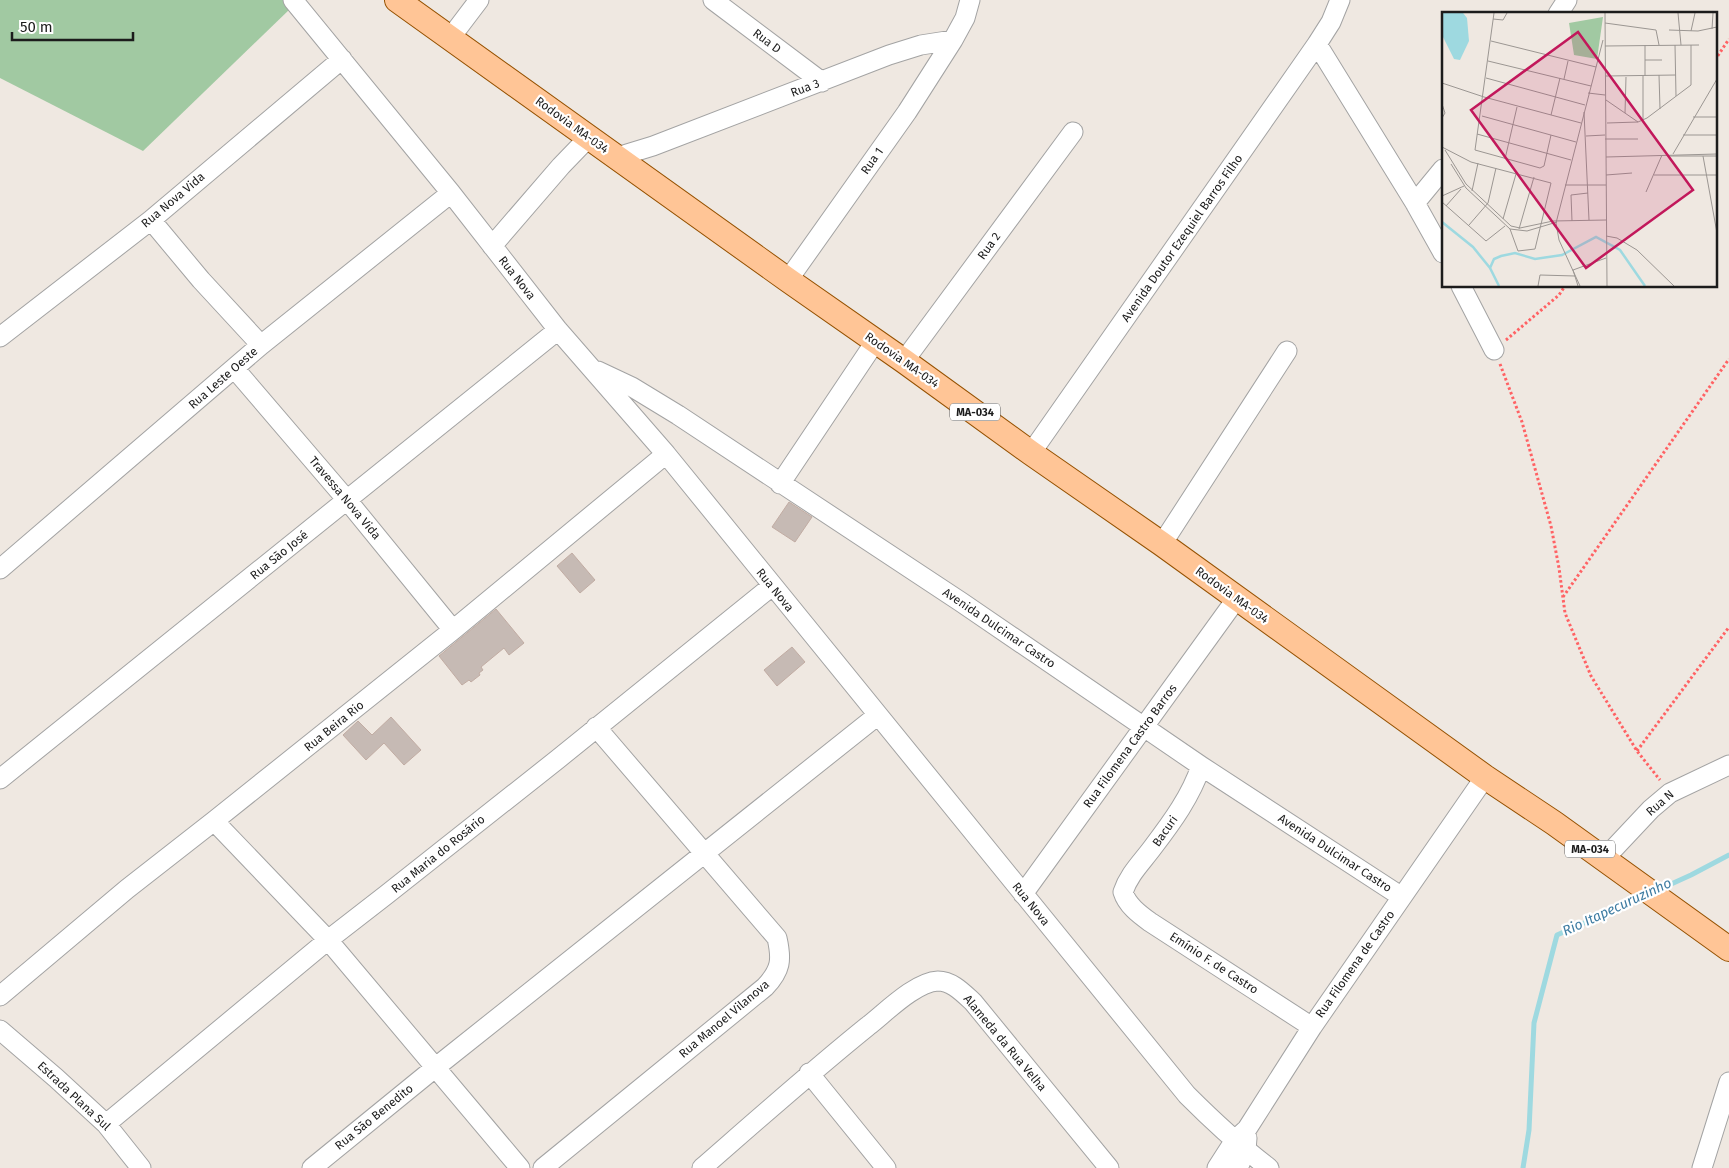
<svg xmlns="http://www.w3.org/2000/svg" width="1729" height="1168" viewBox="0 0 1729 1168" font-family="'Fira Sans',sans-serif">
  <rect width="100%" height="100%" fill="#efe8e1"/>
  <path fill="#a1c9a2" d="M0,0H284L291,8L143,151L0,78Z"/>
  <g fill="none" stroke-linecap="round" stroke-linejoin="round">
    <path stroke="#9ed9e0" stroke-width="5" d="M1658,890L1691,875L1729,855
      M1523,1168L1529,1130L1534,1023L1557,935L1643,897"/>
  </g>
  <path fill="#c6bab4" stroke="#c1aca3" d="M789,502L812,517L795,542L772,527Z
    M572,553L595,580L580,593L557,566Z
    M496,609L524,643L509,655L504,648L481,667L483,670L479,673L480,675L471,682L469,680L462,685L439,656Z
    M792,647L805,662L777,686L764,670Z
    M391,717L421,750L404,765L384,743L366,760L343,735L358,721L372,735Z"/>
  <g fill="none" stroke-linecap="round" stroke-linejoin="round">
    <g stroke="#a3a3a3" stroke-width="21">
      <path id="minor" d="M293,0L451,193L558,330L666,454L1187,1095C1213,1121 1240,1146 1269,1168
        M713,0L822,82
        M1558,14L1567,0
        M451,37L479,0
        M1317,44L1415,203L1443,253
        M617,157L653,146L889,55L921,45L953,40L965,18L970,0
        M1415,203L1443,169
        M151,220L201,280L261,345
        M492,246L561,166L589,137
        M788,280L907,112L953,40
        M1461,286L1494,350
        M0,337L151,220L342,59
        M904,361L1073,132
        M234,368L347,500L453,630
        M598,371L632,387L678,415L961,602L1201,766L1402,897
        M1031,453L1317,44L1331,22L1340,0
        M780,484L875,342
        M1162,544L1287,351
        M0,569L261,345L451,193
        M1201,766C1191,796 1172,822 1153,847C1142,862 1129,874 1123,892C1127,905 1139,914 1150,922L1312,1027
        M0,779L558,330
        M214,821L328,940L520,1168
        M1604,859L1651,809L1670,793L1729,765
        M1023,894L1237,598
        M0,996L127,889L214,821L453,630L666,454
        M0,1030L56,1078L106,1124L141,1168
        M809,1073L886,1168
        M106,1124L328,940L386,895L558,759L772,586
        M312,1168L436,1067L878,715
        M543,1168L765,987C781,970 782,960 777,938L596,727
        M702,1168C757,1120 811,1072 868,1026C885,1013 915,982 938,981C952,981 963,993 973,1002L1109,1168
        M1217,1168L1235,1140L1247,1129L1312,1027L1485,777
        M1238,1168L1246,1150L1247,1138
        M1702,1168L1729,1082"/>
    </g>
    <g stroke="#955100" stroke-width="26">
      <path id="major" d="M397,0L788,280L904,361L1031,453L1162,544L1485,777L1554,823L1729,949"/>
    </g>
    <path stroke="#ff6264" stroke-width="3" stroke-dasharray="2.5 2.5" stroke-linecap="butt" d="M1715,60L1729,39
      M1506,340L1559,295L1565,286
      M1500,364L1522,422L1551,526L1559,568L1565,613L1591,676L1637,751L1660,780
      M1563,597L1729,359
      M1637,751L1729,627"/>
    <use href="#minor" stroke="#fff" stroke-width="19"/>
    <use href="#major" stroke="#ffc596" stroke-width="24"/>
  </g>
  <g text-anchor="middle" dominant-baseline="central" stroke-width="4.5" stroke-linejoin="round" paint-order="stroke">
    <g fill="#fff" stroke="#606060" stroke-width="1">
      <rect x="950" y="403.5" width="50" height="17" rx="4"/>
      <rect x="1565" y="840.5" width="50" height="17" rx="4"/>
    </g>
    <g font-size="11" font-weight="bold" fill="#1c1c1c">
      <text x="975" y="412">MA-034</text>
      <text x="1590" y="849">MA-034</text>
    </g>
    <g font-size="12" fill="#1c1c1c" stroke="#fff">
      <text transform="translate(767 41) rotate(37)">Rua D</text>
      <text transform="translate(805 88) rotate(-21)">Rua 3</text>
      <text transform="translate(572 125) rotate(36)">Rodovia MA-034</text>
      <text transform="translate(872 161) rotate(-55)">Rua 1</text>
      <text transform="translate(173 200) rotate(-40)">Rua Nova Vida</text>
      <text transform="translate(1182 238) rotate(-55)">Avenida Doutor Ezequiel Barros Filho</text>
      <text transform="translate(989 246) rotate(-54)">Rua 2</text>
      <text transform="translate(517 278) rotate(52)">Rua Nova</text>
      <text transform="translate(902 360) rotate(35)">Rodovia MA-034</text>
      <text transform="translate(223 378) rotate(-41)">Rua Leste Oeste</text>
      <text transform="translate(345 498) rotate(50)">Travessa Nova Vida</text>
      <text transform="translate(279 555) rotate(-39)">Rua São José</text>
      <text transform="translate(775 590) rotate(51)">Rua Nova</text>
      <text transform="translate(1232 595) rotate(36)">Rodovia MA-034</text>
      <text transform="translate(999 628) rotate(34)">Avenida Dulcimar Castro</text>
      <text transform="translate(334 726) rotate(-39)">Rua Beira Rio</text>
      <text transform="translate(1130 746) rotate(-54)">Rua Filomena Castro Barros</text>
      <text transform="translate(1660 803) rotate(-41)">Rua N</text>
      <text transform="translate(1165 831) rotate(-55)">Bacuri</text>
      <text transform="translate(1335 853) rotate(33)">Avenida Dulcimar Castro</text>
      <text transform="translate(438 854) rotate(-39)">Rua Maria do Rosário</text>
      <text transform="translate(1031 904) rotate(51)">Rua Nova</text>
      <text transform="translate(1214 963) rotate(33)">Emínio F. de Castro</text>
      <text transform="translate(1355 964) rotate(-55)">Rua Filomena de Castro</text>
      <text transform="translate(724 1019) rotate(-40)">Rua Manoel Vilanova</text>
      <text transform="translate(1005 1043) rotate(50)">Alameda da Rua Velha</text>
      <text transform="translate(74 1096) rotate(43)">Estrada Plana Sul</text>
      <text transform="translate(374 1117) rotate(-39)">Rua São Benedito</text>
    </g>
    <g font-size="14" font-style="italic" fill="#3e7ca2" stroke="#fff">
      <text transform="translate(1617 907) rotate(-25)">Rio Itapecuruzinho</text>
    </g>
  </g>
  <g transform="translate(1442 12)">
    <rect width="275" height="275" fill="#efe8e1"/>
    <path d="M161,5L155,47L132,43L127,11Z" fill="#a1c9a2"/>
    <path d="M0,1H21L25,6L27,29L18,48L12,47L0,23Z" fill="#9ed9e0"/>
    <path fill="none" stroke="#9ed9e0" stroke-width="2.5" d="M0,210L31,235L48,256L57,274M48,256L52,247L59,244L73,241L93,247L120,243L154,225L178,238L203,274"/>
    <path fill="none" stroke="#9b9692" stroke-width="1" d="M52,1L33,138L98,156L102,154L109,123M163,1L165,274M236,1L239,33M51,7L61,8L65,1M163,11L214,18L217,33M270,17L271,1M227,18L256,19L275,15M249,19L253,1M49,29L154,55M203,33V64M233,33L234,84M163,34L257,33M203,48H220M46,49L149,74M217,63L218,97M164,64L234,63M201,64V108M44,66L143,93M122,67L126,49M0,71L42,85L139,111M146,81L163,83M164,88L196,110L205,106L249,73V33M0,92L3,101L0,106M142,100L147,208M183,101L184,65M109,103L118,66M40,104L134,130M251,105H275M165,111L196,110M35,122L129,148M241,123H275M144,124L163,123M163,127H196M0,135L29,150L109,171L93,237L76,239L68,217M3,138L24,172L69,214L78,216L111,209L164,208M231,142L275,67M227,144H275M261,144L275,221M164,145L275,142M63,147L75,95M9,152L24,176L68,217L85,219L115,210M164,163L190,161M212,163H275M123,173H164M30,179L36,151M204,180L220,143M0,184L22,174M0,190L44,229L63,214M4,194L19,177M61,207L74,162M130,209L129,183L146,181M27,213L46,191L54,156M77,217L92,165M164,224L175,226L195,238L232,274M131,258L164,246M131,258L136,274M96,274L98,263L133,264M138,274L117,228L114,211L161,28"/>
    <path fill="#c2185b" fill-opacity="0.15" stroke="#c2185b" stroke-width="2.5" d="M136,20L251,178L144,256L29,98Z"/>
    <rect width="275" height="275" fill="none" stroke="#1c1c1c" stroke-width="2.5"/>
  </g>
  <path d="M12 32v8h121v-8" fill="none" stroke="#1c1c1c" stroke-width="2.5"/>
  <text x="20" y="32" font-size="15" fill="#1c1c1c" stroke="#ffffff" stroke-width="4" paint-order="stroke">50 m</text>
</svg>
